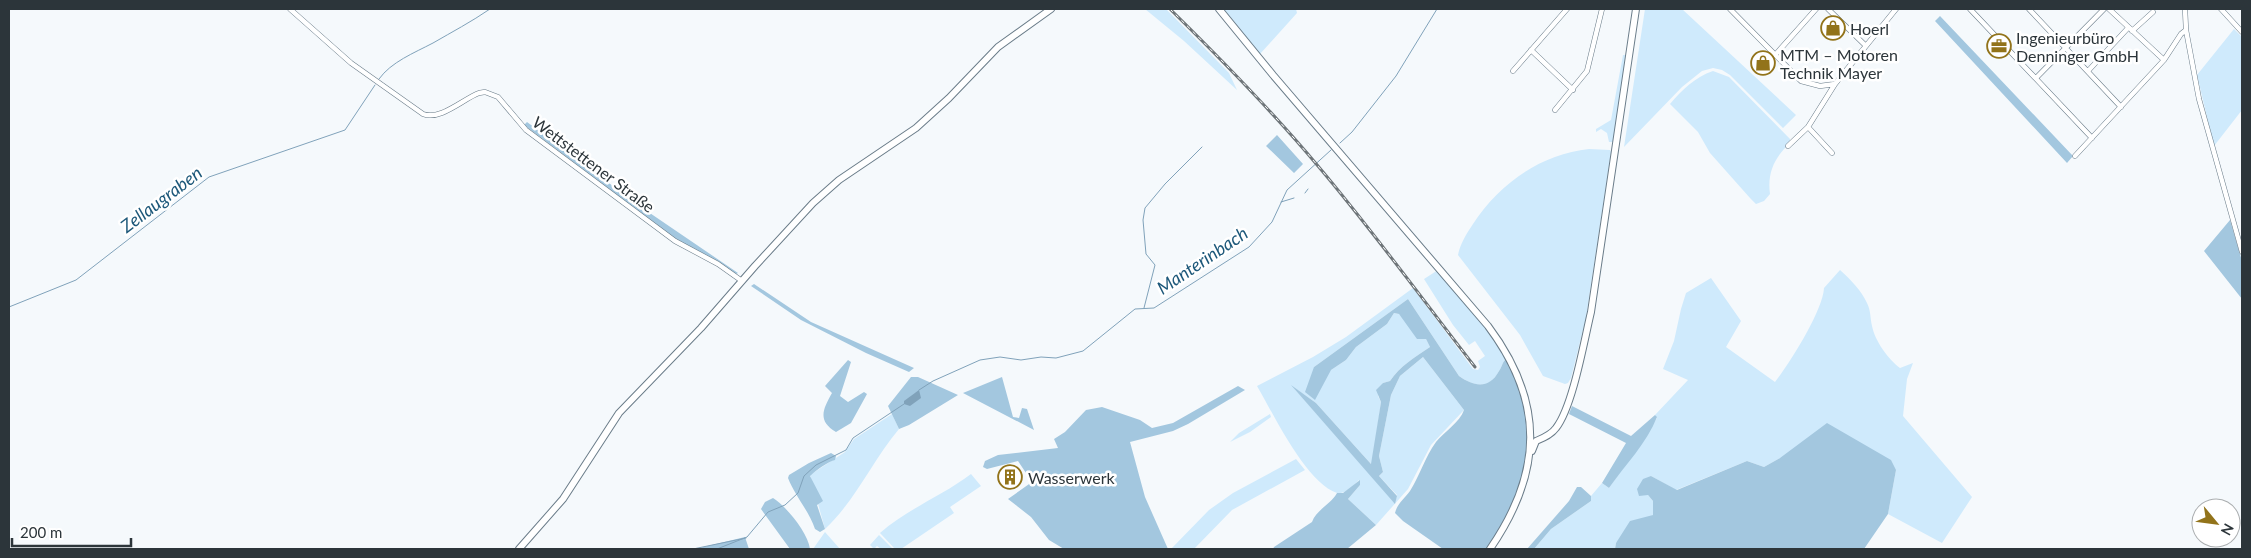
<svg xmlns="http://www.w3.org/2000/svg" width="2251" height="558" viewBox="0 0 2251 558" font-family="Lato,sans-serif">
  <rect width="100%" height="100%" fill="#f5f9fc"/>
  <path fill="#cfeafc" d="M1145,9H1166L1229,73L1237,90L1184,41Z
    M1224,9H1296L1297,13L1260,54Z
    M1645,9H1682L1796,115L1783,128L1730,75L1722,70L1713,68L1702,71L1682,87L1624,147Z
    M2234,29L2242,37V110L2214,146L2197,75Z
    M1623,55H1626L1613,142H1609L1607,133L1601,129L1596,132V129L1611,120Z
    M1713,71L1729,77L1790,139V143C1775,157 1767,172 1770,194L1764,201L1756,204L1750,198L1710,153L1698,132L1670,104C1682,90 1695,77 1713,71Z
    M1589,149L1610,150L1611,152L1586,318L1571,378L1568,383L1565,384L1543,376L1520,335L1458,255C1460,244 1467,233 1473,224C1499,184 1541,154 1589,149Z
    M1438,270L1496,340L1507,358C1502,362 1503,365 1499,371C1489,391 1473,386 1459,376L1408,299L1314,367L1331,370L1346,360L1356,347L1387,324L1394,313L1399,314L1426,339L1430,347C1415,357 1400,366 1390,381L1383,383L1378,396L1381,402L1372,465L1316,403L1293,387L1395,503L1397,495L1379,476L1383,472L1379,456L1391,395L1400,376L1423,357L1464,410L1431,445L1408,489L1376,525L1348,499L1360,485L1359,480C1354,485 1345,495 1337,493C1306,483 1273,413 1257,386L1313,357L1346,337L1413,288L1473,369L1478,370L1480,367L1478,361L1485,356L1475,341L1469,345L1453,325L1424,279Z
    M1840,270C1851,280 1861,290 1867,303C1871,311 1870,318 1872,326C1875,341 1888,359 1900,368L1913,363L1907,379L1903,416L1972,497L1942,543L1888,514L1896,470L1780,458L1764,467L1747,461L1676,490L1651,476L1648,495L1653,501V515L1616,543L1615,549H1534L1551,529L1591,501V496L1602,483L1609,488L1657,418L1655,415L1688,380L1663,369L1674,341L1681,309L1686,293L1711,278L1741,321L1726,347L1775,382C1790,363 1823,310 1824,288Z
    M892,414L899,429C872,461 856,500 825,529L810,475L845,452L854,439Z
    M1270,414L1271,417L1250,432L1230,442L1239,433Z
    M1296,459L1305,470L1232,510L1194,549H1171L1209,510L1233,493Z
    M971,474L981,486L950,507L954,513L901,549H895L880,533C907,509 942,496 971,474Z
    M825,532L840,549H813Z
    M879,535L893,549H881L877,546L874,549L870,545Z"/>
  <path fill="#a3c7df" d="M1940,16L2073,156L2067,163L1935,21Z
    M527,122L641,207L738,273L736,274L682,244L524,125Z
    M1277,135L1303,164L1294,173L1266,146Z
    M2230,220L2242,261V299L2204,251Z
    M754,284L811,322L914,368L909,372L866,353L801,320L751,286Z
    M1408,299L1459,376C1473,386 1489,390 1499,371C1503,365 1502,362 1507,358C1545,428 1527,486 1487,549H1443L1403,521L1395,513C1397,504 1405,498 1410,491C1420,475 1425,457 1436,442C1444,432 1460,422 1464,410L1423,357L1400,376L1391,395L1379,456L1383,472L1379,476L1397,496L1395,504L1291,385L1316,403L1371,464L1381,402L1376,390L1383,383L1390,381C1400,366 1415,357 1430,347L1426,339H1417L1399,314L1394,313L1387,324L1356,347L1346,360L1331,370L1315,400L1305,392L1314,367Z
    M848,360L851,362L840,396L848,402L864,392L867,394L851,423L836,432C817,421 823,409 832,393L825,386Z
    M911,377H918L958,395L909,425L899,429L888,406Z
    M1002,377L1013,417L1019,418L1022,408L1027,409L1034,430L963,393Z
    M1238,386L1245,390L1188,424L1173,431L1130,442L1145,497L1168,549H1064L1049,540L1031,517L1008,499L1032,482L1018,461L987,469L983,467L985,461L998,455L1058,448L1054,439L1065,432L1086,410L1102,407L1140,420L1152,428L1173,423Z
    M1572,406L1631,436L1655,415L1657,417C1647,443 1625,465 1609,488L1602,483L1626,443L1569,414Z
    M1827,423L1891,460L1896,470L1888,514L1864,549H1615L1616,543L1630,521L1653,515V501L1648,495L1639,496L1637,489L1643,479L1651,476L1677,490L1747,461L1764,467L1780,458Z
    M831,453L836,456L835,460C829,461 815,471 810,476L823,501L817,505L825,529L820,532L815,529C809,511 795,496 788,478L789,475L809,463Z
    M1360,480V485L1348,499L1376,525L1347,549H1273L1274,547L1312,522C1316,510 1331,504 1337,493H1343Z
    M1577,487H1581L1591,496V501L1551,529L1534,549H1527L1569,501Z
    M773,498C787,507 808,533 810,549H790L761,509L765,502Z
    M745,537L749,549H695Z"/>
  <path fill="#80a2ba" d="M919,390L921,398L910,406L904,404V401Z"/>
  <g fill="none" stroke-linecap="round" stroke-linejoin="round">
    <path stroke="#80a2ba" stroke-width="1" d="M379,79C391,62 414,53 433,43C452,32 471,22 490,9
      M1340,143L1352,132L1396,76L1437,9
      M1305,193L1308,189
      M1281,202L1294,198
      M9,307L76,280L209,177L345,130L375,85
      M1144,308L1155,265L1146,254L1143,220L1145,208L1165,184L1202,147
      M919,390L933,381L980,360L1000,357L1021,360L1041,357L1056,358L1083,351L1135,309L1154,308L1249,247L1272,222L1287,190L1331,150
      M693,549L746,538
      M717,549L747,537L768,512L785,505L798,493L804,476L816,465L846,450L853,438L904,404"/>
    <g stroke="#6a7c89" stroke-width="5.5">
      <path id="street" d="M290,9L351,63L423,114C440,121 463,99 479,93L485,92L498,97L526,130L675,241L718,264L742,281
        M1730,9L1801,81L1820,86L1835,84
        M1828,9L1865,45
        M1970,9L2092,138
        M2029,9L2121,107
        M2109,9L2164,60
        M2185,9L2186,30L2199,99L2242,252
        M2221,9L2242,32
        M2132,31L2153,12
        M1531,50L1573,90
        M1776,54L1816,9
        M1513,71L1567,9
        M2088,71L2128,28
        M2036,78L2104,9
        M1555,110L1587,71L1602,9
        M1808,127L1832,153
        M1788,146L1808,127L1835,84L1896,9
        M2075,156L2164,60L2181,34L2186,30"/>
    </g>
    <g stroke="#6a7c89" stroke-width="8">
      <path id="secondary" d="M1219,9L1273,75L1488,326C1545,402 1543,472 1490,549
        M1532,451L1536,441C1543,438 1551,435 1556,428C1573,406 1584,341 1591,312L1636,9
        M519,549L563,499L619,413L701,328L755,266L813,203L839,180L916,128L949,98L998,47L1051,9"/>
    </g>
    <use href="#street" stroke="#fff" stroke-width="4.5"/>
    <use href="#secondary" stroke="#fff" stroke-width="6"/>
    <g stroke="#6e7579" stroke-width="3">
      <path id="rail" d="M1170,9C1221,59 1272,111 1318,166C1373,231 1423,300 1475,367"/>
    </g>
    <use href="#rail" stroke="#fff" stroke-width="1" stroke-dasharray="4" stroke-linecap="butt"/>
  </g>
  <defs>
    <g id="shop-ring" transform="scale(1.25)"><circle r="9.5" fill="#fff" stroke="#92731a" stroke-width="1.5"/><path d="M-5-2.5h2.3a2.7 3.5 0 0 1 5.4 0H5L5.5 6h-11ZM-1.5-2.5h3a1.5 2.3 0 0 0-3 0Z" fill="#92731a"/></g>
    <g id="office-ring" transform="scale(1.25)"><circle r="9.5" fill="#fff" stroke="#92731a" stroke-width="1.5"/><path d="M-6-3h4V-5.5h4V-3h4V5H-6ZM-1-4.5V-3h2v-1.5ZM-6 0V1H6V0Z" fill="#92731a"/></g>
    <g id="building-ring" transform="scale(1.25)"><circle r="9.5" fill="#fff" stroke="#92731a" stroke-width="1.5"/><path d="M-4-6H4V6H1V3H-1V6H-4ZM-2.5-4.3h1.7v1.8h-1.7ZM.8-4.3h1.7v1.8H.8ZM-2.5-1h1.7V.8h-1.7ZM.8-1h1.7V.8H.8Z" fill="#92731a"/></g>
  </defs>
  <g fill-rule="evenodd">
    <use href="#shop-ring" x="1833" y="28"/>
    <use href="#office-ring" x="1999" y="46"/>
    <use href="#shop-ring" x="1763" y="63"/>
    <use href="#building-ring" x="1010" y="477"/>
  </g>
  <g text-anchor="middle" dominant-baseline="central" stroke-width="5" stroke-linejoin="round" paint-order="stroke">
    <g font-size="16" fill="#2c353a" stroke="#fff" text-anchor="start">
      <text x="1850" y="28">Hoerl</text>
      <text x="2016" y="37">Ingenieurbüro<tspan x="2016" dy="18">Denninger GmbH</tspan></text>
      <text x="1780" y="54">MTM – Motoren<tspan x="1780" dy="18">Technik Mayer</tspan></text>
      <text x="1028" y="477">Wasserwerk</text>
    </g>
    <g font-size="16" fill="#2c353a" stroke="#fff">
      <text transform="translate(594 164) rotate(37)">Wettstettener Straße</text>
    </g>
    <g font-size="18" font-style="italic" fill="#1d587a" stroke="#fff">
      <text transform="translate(161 199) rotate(-37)">Zellaugraben</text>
      <text transform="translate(1202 260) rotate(-34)">Manterinbach</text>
    </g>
  </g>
  <rect width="2251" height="558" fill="none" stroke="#2c353a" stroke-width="20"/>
  <g transform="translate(2216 523) rotate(119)"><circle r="24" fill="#ffffff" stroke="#abaeb0"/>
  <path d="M0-4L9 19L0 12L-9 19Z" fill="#92731a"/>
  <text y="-8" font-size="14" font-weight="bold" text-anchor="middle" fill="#2c353a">N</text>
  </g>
  <path d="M12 538v8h119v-8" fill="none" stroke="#2c353a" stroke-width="2.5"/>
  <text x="20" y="538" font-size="15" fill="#2c353a" stroke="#ffffff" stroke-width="4" paint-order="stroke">200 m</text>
</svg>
